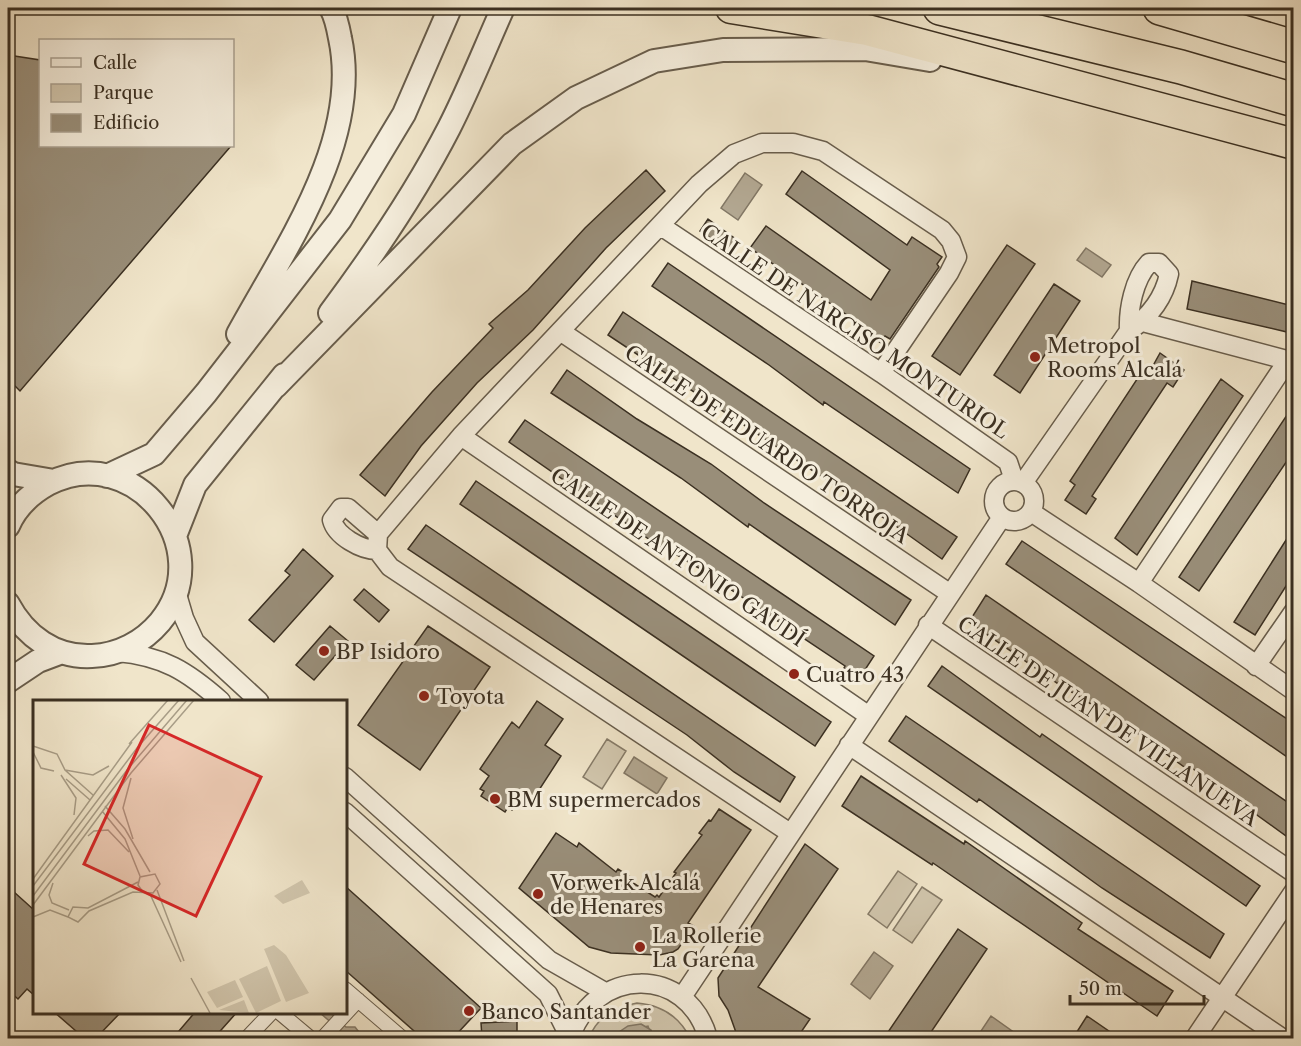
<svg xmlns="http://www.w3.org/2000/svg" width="1301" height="1046" viewBox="0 0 1301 1046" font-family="'Libre Caslon Text',serif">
  <rect width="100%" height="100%" fill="#f0e5ca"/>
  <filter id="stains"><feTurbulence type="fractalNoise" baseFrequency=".00333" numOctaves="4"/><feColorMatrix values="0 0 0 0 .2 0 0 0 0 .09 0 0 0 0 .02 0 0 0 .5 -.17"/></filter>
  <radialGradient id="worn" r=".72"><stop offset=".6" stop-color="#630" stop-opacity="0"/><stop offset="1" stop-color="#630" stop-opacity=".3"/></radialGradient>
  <path fill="#d1c6ad" stroke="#867b68" stroke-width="1.5" d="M607,739L626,751L602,789L583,777Z
    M898,871L917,884L887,928L868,914Z
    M922,887L942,900L912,943L893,930Z
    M637,1003C662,1005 679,1016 690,1038H652L648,1026L619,1032L626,1038H589C597,1017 615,1007 637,1003Z"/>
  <path fill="#b2a791" stroke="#827765" stroke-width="1.5" d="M745,173L762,185L738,220L721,208Z
    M1086,248L1111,265L1102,277L1077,260Z
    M634,757L667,778L657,794L624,773Z
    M874,952L893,966L870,999L851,984Z
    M319,1012H329L346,1027H355L359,1032L360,1038H342V1032Z
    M991,1016L1022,1038H985L979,1034Z
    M641,1024L651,1030L652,1038H626L619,1032L628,1026Z"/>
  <path fill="#998e79" stroke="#3b3022" stroke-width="1.5" d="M8,55L40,60V146H231L20,391L8,379Z
    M646,170L665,191L606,248L533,330L477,383L421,446L385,496L360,475L432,392L493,328L489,324L528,290L585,228Z
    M802,171L907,245L912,237L942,257L937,264L939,267L890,339L885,336L881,343L855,326L857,322L750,248L766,226L871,300L890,270L786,194Z
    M708,219L737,240L730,251L700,231Z
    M1007,245L1035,264L960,375L932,356Z
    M668,263L970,469L958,493L824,402L823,405L769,365L652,286Z
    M1192,281L1293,306L1287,332L1187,309Z
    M1054,284L1080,301L1020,393L994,375Z
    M623,312L957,537L942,559L893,524L608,335Z
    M1160,353L1184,370L1173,387L1167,383L1092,496L1096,499L1086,514L1065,500L1075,485L1070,481L1145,367L1150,371Z
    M567,370L637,419L711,464L764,503L911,600L895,625L749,524L748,527L681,478L551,393Z
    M1221,379L1243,396L1137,555L1115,538Z
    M1293,406V452L1199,591L1179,577Z
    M525,420L874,656L859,679L844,668L845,666L697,567L664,547L663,549L509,442Z
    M476,481L831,722L815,746L460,504Z
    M426,525L795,777L780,802L734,772L687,735L408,549Z
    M1293,529V575L1255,635L1234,622Z
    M1022,541L1293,723V761L1006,564Z
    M303,549L333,576L274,642L249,620L290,575L285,571Z
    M364,589L389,610L379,622L354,600Z
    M986,595L1293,806V841L1189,766L1187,769L1130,728L1057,683L969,622Z
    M330,626L348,641L314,680L296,665Z
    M428,626L490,667L420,770L358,725Z
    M942,666L1040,737L1042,734L1260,886L1246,906L928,686Z
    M537,701L563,719L545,745L561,756L530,804L521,797L512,810L508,807L505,812L481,796L484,791L480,789L489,776L480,769L512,722L519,728Z
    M906,716L1224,934L1210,958L1102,888L979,799L977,802L889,741Z
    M861,776L964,844L965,841L1082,923L1078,929L1173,991L1157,1016L933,863L932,865L842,806Z
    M719,809L751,830L688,923L694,926L678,949L673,952L659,955L611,953L589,947L519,888L556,833L577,847L579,843L616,872L618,869L632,878L630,881L655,897L657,895L659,897L676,873L674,872L702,835L699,833L709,820L711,821Z
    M805,844L838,869L758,987L810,1019L797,1038H738L728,1010L719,996L718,978Z
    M345,886L481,1008L453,1038H411L414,1031L345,970Z
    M14,892L34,910V995L27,989L18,999L8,990V899Z
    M958,929L987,949L927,1038H884Z
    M53,1011H122L96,1038H84Z
    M196,1011H238L214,1038H173Z
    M1087,1016L1119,1038H1073Z
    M517,1021V1038H482L481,1023Z"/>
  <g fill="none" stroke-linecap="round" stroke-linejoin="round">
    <g stroke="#685d4c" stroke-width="16">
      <path id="pedestrian" d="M345,989L402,1038
        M279,1012L310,1038
        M247,1038L272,1012
        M323,1038L358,1000"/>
    </g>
    <g stroke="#685d4c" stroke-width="21">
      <path id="minor" d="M661,226L881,373L1008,462L1014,480
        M1143,322L1294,362
        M560,331L949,593
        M461,436L869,716
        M994 501a20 20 0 1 1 40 0a20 20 0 1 1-40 0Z
        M1023,483L1129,331C1149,317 1164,298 1169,274L1159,263H1149C1134,279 1128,309 1129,331
        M1031,512L1139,583L1294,691
        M377,550C361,550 336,536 332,520L341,508H348L378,534
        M1139,583L1288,360
        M176,591L184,618L195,642L259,701
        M928,625L1294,873
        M117,652C163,656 187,671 221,701
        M1256,666L1294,611
        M849,745L1282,1038
        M345,777L549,960L605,992
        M345,812L548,994L570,1038
        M790,833L390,567L377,550L378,534L461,436L699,184L734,154L762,143H793L823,151L942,230L951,241L957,257L949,273L881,373
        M682,997L1002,517
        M570,1038C594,967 687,964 708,1038
        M1195,1038L1294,891"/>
    </g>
    <g stroke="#685d4c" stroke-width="26">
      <path id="tertiary" d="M330,313C374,254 415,194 449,128C469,89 485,48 503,8
        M238,334C285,248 362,140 340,38C338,27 336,17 331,8
        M276,386L512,144L576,98L654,61L723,50L865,49L930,60
        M8,471L13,474L54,481
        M107,476L154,454L206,393L340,220L404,114L450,8
        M8,526C16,507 30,494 48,484C133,439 221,548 160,622C143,642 119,655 92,656C55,658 25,636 8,604
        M175,536L195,485L284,375
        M8,681L38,661L62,652"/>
    </g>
    <g stroke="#3b3022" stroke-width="33">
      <path id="trunk" d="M731,8L867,30L1294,144"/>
    </g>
    <g stroke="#3b3022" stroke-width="36">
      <path id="motorway" d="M940,8L1181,67L1294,100
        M1160,8L1294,47"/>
    </g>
    <use href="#pedestrian" stroke="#f5eedd" stroke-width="14"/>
    <use href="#minor" stroke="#f5eedd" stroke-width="18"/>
    <use href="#tertiary" stroke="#f5eedd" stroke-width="22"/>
    <use href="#trunk" stroke="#f0e5ca" stroke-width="30"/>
    <use href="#motorway" stroke="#f0e5ca" stroke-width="33"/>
  </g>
  <g fill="#8f2418" stroke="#f5eedd" stroke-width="2">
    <circle cx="1035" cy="357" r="6"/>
    <circle cx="324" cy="651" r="6"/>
    <circle cx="794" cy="674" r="6"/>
    <circle cx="424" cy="696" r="6"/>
    <circle cx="495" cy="799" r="6"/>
    <circle cx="538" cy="894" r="6"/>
    <circle cx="640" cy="947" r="6"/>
    <circle cx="469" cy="1011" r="6"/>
  </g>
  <g text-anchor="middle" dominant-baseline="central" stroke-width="6" stroke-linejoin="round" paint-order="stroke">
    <g font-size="21" fill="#3b3022" stroke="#f5eedd">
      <text transform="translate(855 331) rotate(34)">CALLE DE NARCISO MONTURIOL</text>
      <text transform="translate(767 444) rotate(34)">CALLE DE EDUARDO TORROJA</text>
      <text transform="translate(678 557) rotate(34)">CALLE DE ANTONIO GAUDÍ</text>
      <text transform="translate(1108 721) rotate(34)">CALLE DE JUAN DE VILLANUEVA</text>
    </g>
    <g font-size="21" fill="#3b3022" stroke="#f5eedd" text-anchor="start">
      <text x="1047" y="345">Metropol<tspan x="1047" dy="24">Rooms Alcalá</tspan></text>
      <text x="336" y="651">BP Isidoro</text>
      <text x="806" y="674">Cuatro 43</text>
      <text x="436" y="696">Toyota</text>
      <text x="507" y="799">BM supermercados</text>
      <text x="550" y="882">Vorwerk Alcalá<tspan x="550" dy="24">de Henares</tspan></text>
      <text x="652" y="935">La Rollerie<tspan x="652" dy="24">La Garena</tspan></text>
      <text x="481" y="1011">Banco Santander</text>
    </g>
  </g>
  <g transform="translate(33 700)">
    <rect width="314" height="314" fill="#f0e5ca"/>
    <path d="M269,180L277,193L250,204L241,196ZM241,245L253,255L276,293L253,302L231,249ZM234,266L248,301L223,313L206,279ZM202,280L210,297L184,308L174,292ZM211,300L216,313L186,310Z" fill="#d1c6ad"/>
    <path fill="none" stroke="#a89d87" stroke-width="1.5" d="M96,44L135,0M0,46L24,54L32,70L60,95M0,52L8,68L21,71M32,70L60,75L76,66M28,75L43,98L41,115M98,78L90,108L100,139M33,79L57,100M72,106L92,129L117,172M69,111L92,139L107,176M55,136L61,131L75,130L96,152M0,179L99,42M105,182L55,208L40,207L35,217L45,222L56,211L100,192L120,193L127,184L122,174L107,177L105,185L110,192M20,183L16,195L19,203L36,210M0,186L104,48L146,0M124,190L151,261M117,194L148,262M0,196L94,70L154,0M0,205L98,73L161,0M0,217L17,210L35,217M158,278L177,313"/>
    <path fill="#d62828" fill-opacity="0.15" stroke="#d62828" stroke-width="3" d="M116,25L228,77L163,216L51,164Z"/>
    <rect width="314" height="314" fill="none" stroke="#3b3022" stroke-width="3"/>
  </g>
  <rect width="1301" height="1046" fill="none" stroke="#f0e5ca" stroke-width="30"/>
  <rect x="9" y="9" width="1283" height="1028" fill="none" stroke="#3b3022" stroke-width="3"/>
  <rect x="15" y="15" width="1271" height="1016" fill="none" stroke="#3b3022" stroke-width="1.5"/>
  <rect x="39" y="39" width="195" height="108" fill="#f5eedd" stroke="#aba292" stroke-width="1.5"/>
  <rect x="51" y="58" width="30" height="9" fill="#f5eedd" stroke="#aba292" stroke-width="1.5"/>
  <text x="93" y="69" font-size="18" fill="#3b3022">Calle</text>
  <rect x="51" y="84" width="30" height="18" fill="#d1c6ad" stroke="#aba292" stroke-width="1.5"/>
  <text x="93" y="99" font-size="18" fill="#3b3022">Parque</text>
  <rect x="51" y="114" width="30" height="18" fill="#998e79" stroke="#aba292" stroke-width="1.5"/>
  <text x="93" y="129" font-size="18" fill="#3b3022">Edificio</text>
  <path d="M1070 995v9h134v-9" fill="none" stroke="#3b3022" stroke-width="3"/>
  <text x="1079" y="995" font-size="18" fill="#3b3022" stroke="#f5eedd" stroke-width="4.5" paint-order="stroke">50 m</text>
  <rect width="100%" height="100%" filter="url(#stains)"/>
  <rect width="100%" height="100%" fill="url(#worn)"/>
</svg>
